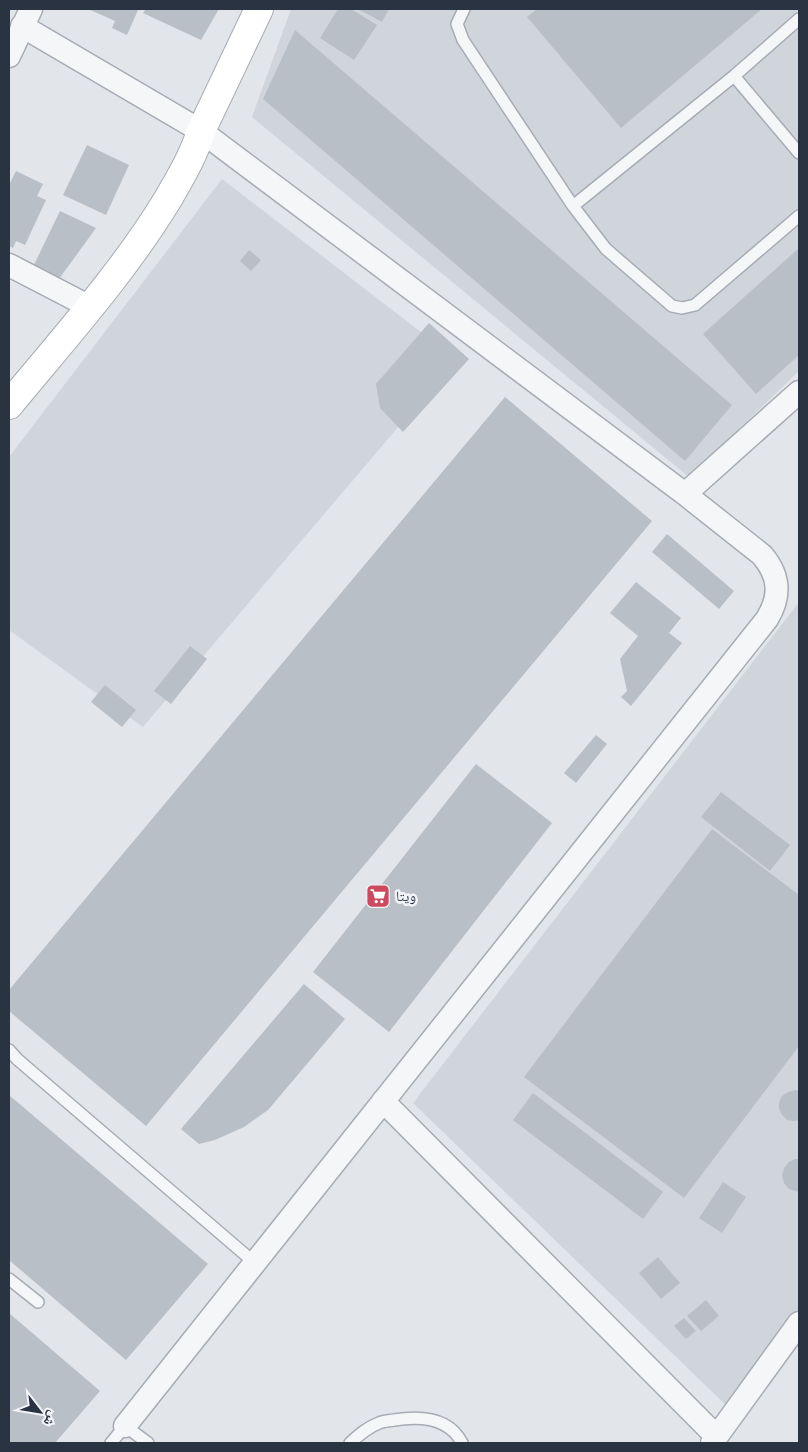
<svg xmlns="http://www.w3.org/2000/svg" width="808" height="1452" viewBox="0 0 808 1452" font-family="'Work Sans','Noto Naskh Arabic',sans-serif">
  <rect width="100%" height="100%" fill="#e2e5ea"/>
  <path fill="#d0d5dc" d="M291,9H799V371L689,477L252,117Z
    M222,179L456,359L143,727L9,630V457Z
    M799,602V1317L732,1411L413,1103Z"/>
  <path fill="#b9bfc7" d="M88,9H134L138,10L127,35L112,28L115,21Z
    M146,9H219L201,40L143,13Z
    M338,9H351L377,25L354,60L320,38Z
    M358,9H389L382,22Z
    M537,9H762L621,128L527,17Z
    M295,30L732,405L685,461L263,99Z
    M87,145L129,165L106,215L63,195Z
    M16,171L43,184L37,196L46,200L25,245L16,241L13,248L9,246V185Z
    M60,211L96,228L56,283L30,273Z
    M799,248V355L756,394L703,334Z
    M249,250L261,260L251,271L240,261Z
    M429,323L469,359L403,432L380,408L376,384Z
    M505,397L652,521L146,1126L9,1011V990Z
    M667,534L734,591L719,609L652,552Z
    M636,582L681,618L669,633L682,643L631,706L621,697L627,691L620,659L638,636L610,613Z
    M190,646L207,659L171,704L154,691Z
    M105,685L136,710L122,727L91,702Z
    M596,735L607,744L576,783L564,773Z
    M476,764L552,823L389,1032L313,972Z
    M721,792L790,845L770,871L701,817Z
    M712,829L799,895V1046L684,1198L524,1077Z
    M304,984L345,1019L268,1110L244,1127L215,1140L199,1144L181,1129Z
    M795,1090L799,1091V1120L794,1121L787,1120L782,1115L779,1109V1102L782,1096L788,1092Z
    M533,1093L663,1192L643,1219L513,1120Z
    M9,1095L208,1264L126,1360L9,1260Z
    M795,1159H799V1192L789,1189L784,1183L782,1176L784,1168L789,1162Z
    M723,1182L746,1197L722,1233L699,1218Z
    M658,1257L680,1283L661,1299L639,1273Z
    M706,1300L719,1316L701,1331L687,1316Z
    M9,1313L100,1391L55,1443H9Z
    M684,1318L696,1331L686,1339L674,1326Z"/>
  <g fill="none" stroke-linecap="round" stroke-linejoin="round">
    <g stroke="#a7acb4" stroke-width="14">
      <path id="lane" d="M464,9L457,24L463,40L573,206L734,76L799,19
        M734,76L799,153
        M573,206L606,249L672,306L682,308L695,305L799,216
        M9,1050L17,1059L255,1263
        M9,1279L38,1302
        M111,1443L125,1426L148,1443
        M350,1443C359,1435 368,1427 379,1423C383,1421 389,1421 394,1420C419,1416 449,1417 462,1443"/>
    </g>
    <g stroke="#a7acb4" stroke-width="25">
      <path id="street" d="M22,26L201,131L685,494L762,555C780,576 781,596 767,619L125,1426
        M9,56L31,9
        M9,265L90,307
        M685,494L799,392
        M383,1101L716,1436
        M712,1443L799,1323"/>
    </g>
    <g stroke="#a7acb4" stroke-width="30">
      <path id="secondary" d="M9,405C64,338 123,273 168,199C180,178 194,155 201,131L259,9"/>
    </g>
    <use href="#lane" stroke="#f5f6f8" stroke-width="11"/>
    <use href="#street" stroke="#f5f6f8" stroke-width="22"/>
    <use href="#secondary" stroke="#fff" stroke-width="28"/>
  </g>
  <defs>
    <g id="supermarket-square" transform="scale(1.25)"><rect x="-9" y="-9" width="18" height="18" rx="4" fill="#cd495f" stroke="#f2f4f8"/><path d="M-6-5.5h2.5l.6 2H6L4.5 2H-2.5L-4.4-4H-6ZM-1.5 3.2a1.3 1.3 0 1 0 .1 0ZM3 3.2a1.3 1.3 0 1 0 .1 0Z" fill="#fff"/></g>
  </defs>
  <g fill-rule="evenodd">
    <use href="#supermarket-square" x="378" y="896"/>
  </g>
  <g text-anchor="middle" dominant-baseline="central" stroke-width="5" stroke-linejoin="round" paint-order="stroke">
    <g font-size="14" fill="#2a3342" stroke="#f2f4f8" text-anchor="start">
      <text x="396" y="896">ويتا</text>
    </g>
  </g>
  <rect width="808" height="1452" fill="none" stroke="#2a3342" stroke-width="20"/>
  <g transform="translate(40 1412) rotate(121)" stroke="#f2f4f8" stroke-width="4" paint-order="stroke">
  <path d="M0-4L9 19L0 12L-9 19Z" fill="#2a3342"/>
  <text y="-8" font-size="14" font-weight="bold" text-anchor="middle" fill="#2a3342">ش</text>
  </g>
</svg>
